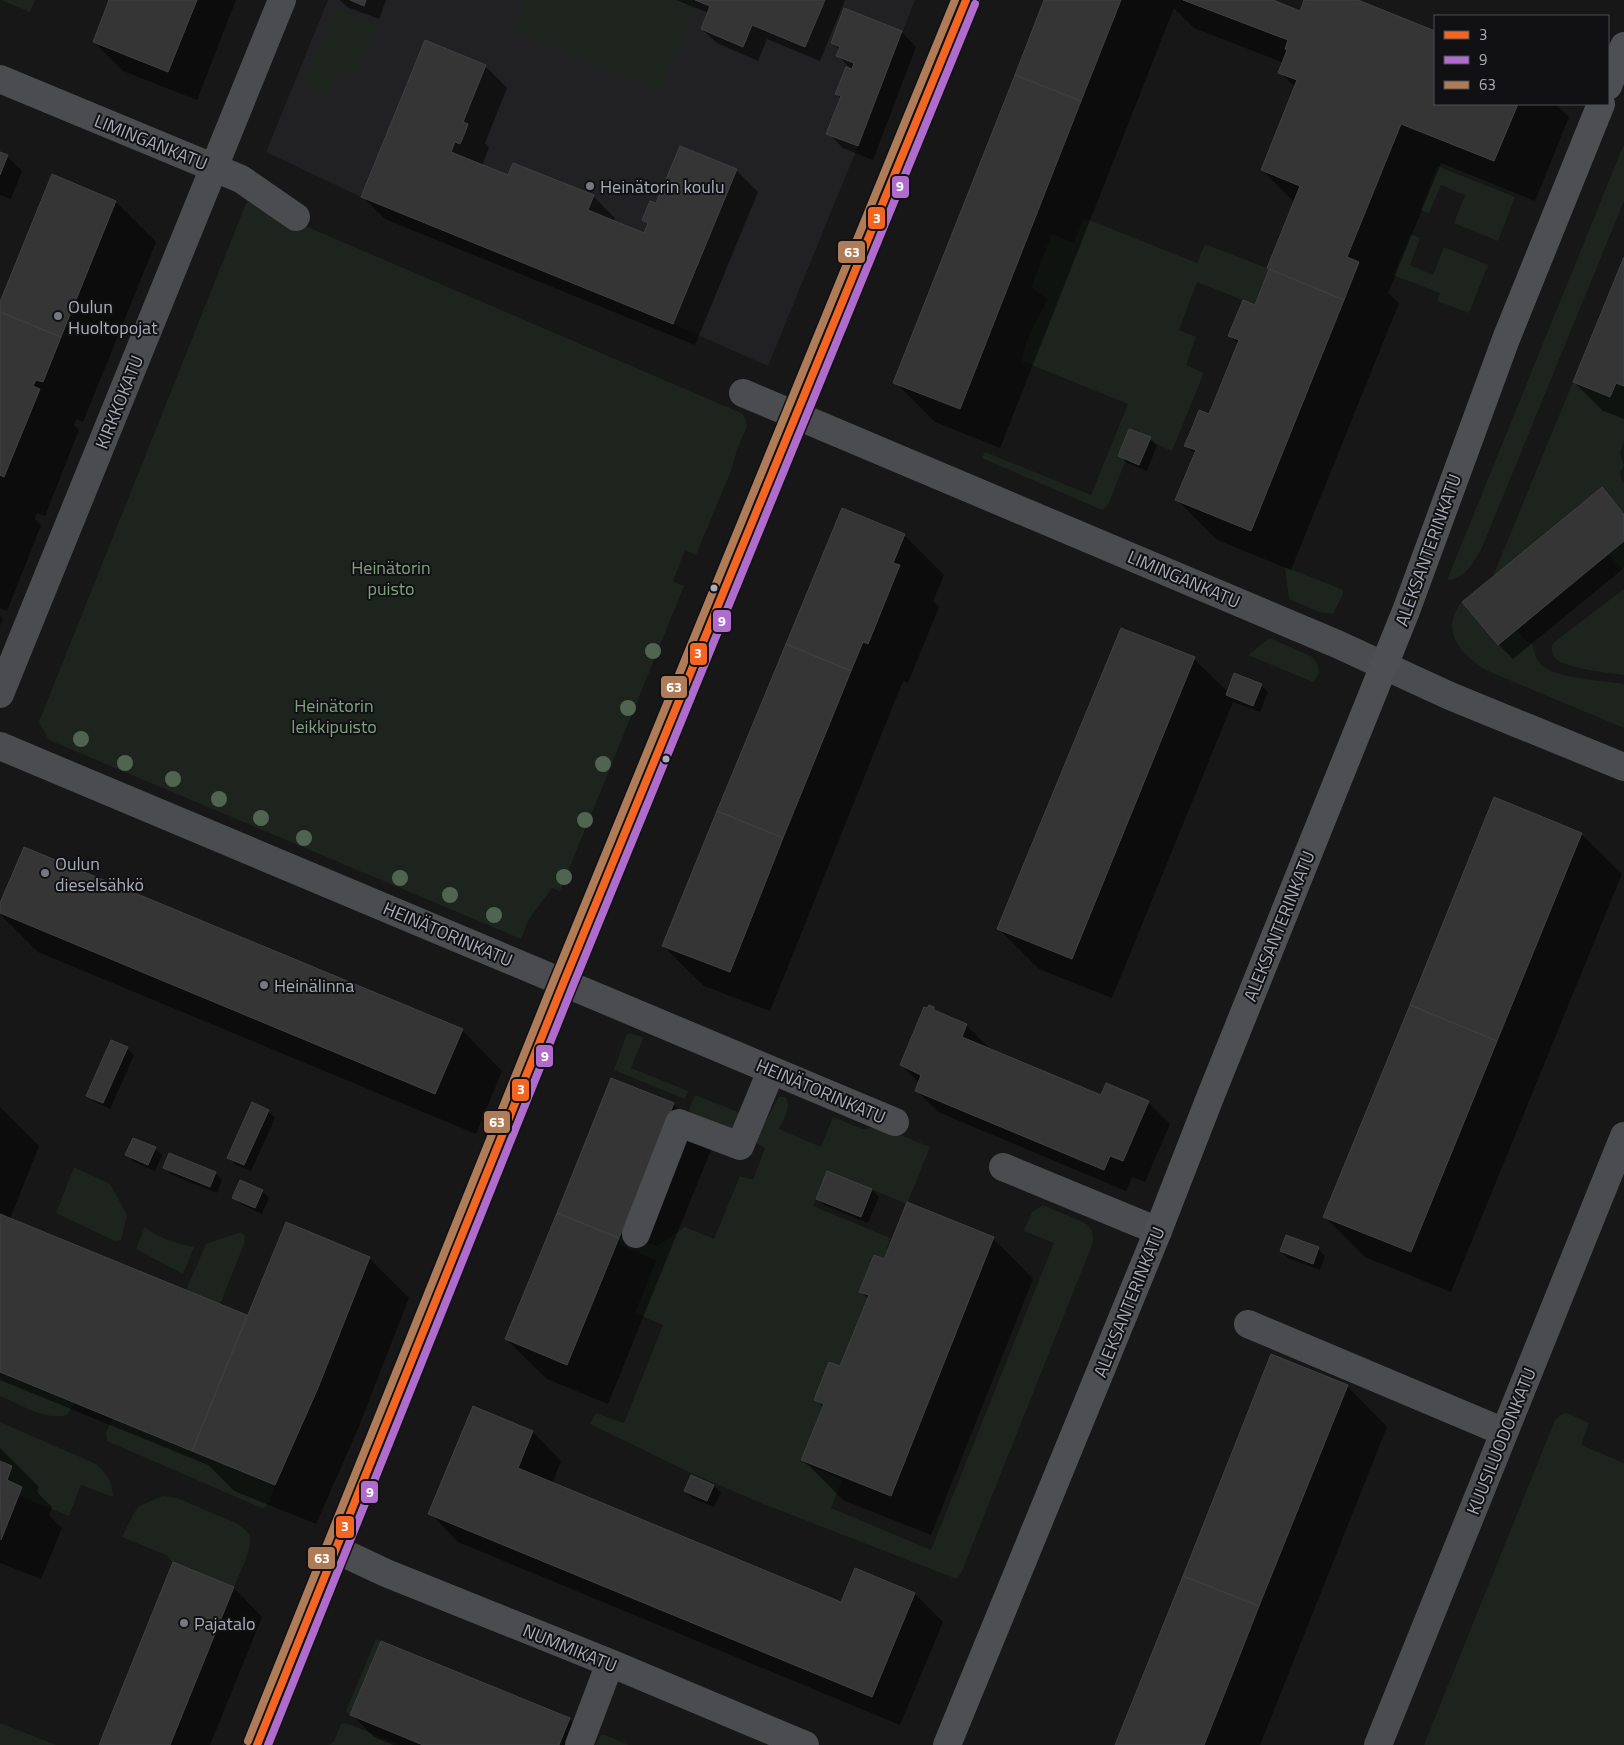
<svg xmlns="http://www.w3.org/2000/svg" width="1624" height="1745" viewBox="0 0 1624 1745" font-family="'Titillium Web',sans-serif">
  <rect width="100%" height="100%" fill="#171717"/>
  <path fill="#212123" d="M328,0H915L858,146L768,366L673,324L361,197L266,152Z"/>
  <path fill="#1d241e" d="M1,0H35L30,12Z
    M527,0H695L697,1L660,92L514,31Z
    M337,8L376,25L354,75L339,69L328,95L303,85Z
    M1624,144V201L1481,550C1472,564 1465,579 1447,580Z
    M1437,166L1515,197L1498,241L1454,223L1465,195L1441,185L1429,213L1420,210Z
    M247,201L741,413L746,419L747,426L737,450L731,471L696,555L685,550L673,581L684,586L560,891L552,888L529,919L521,939L49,740L39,722Z
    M1084,218L1197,263L1205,244L1269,269L1255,305L1197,282L1179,330L1196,337L1186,365L1202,372L1203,375L1172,451L1149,441L1150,437L1129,429L1118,456L1126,459L1109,503L1102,510L982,458L985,452L1091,495L1128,404L1022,361C1024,338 1038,320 1047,299L1031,287L1052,234L1074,243Z
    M1410,234L1420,238L1410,265L1433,275L1444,247L1488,265L1469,313L1437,301L1440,293L1393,275Z
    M1573,382L1609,397L1616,383L1624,386V440L1620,453L1624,466L1620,472L1621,480L1624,483V514L1601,487L1493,576Z
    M1624,541V569L1623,570L1608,554Z
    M1285,567L1341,589L1343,591V594L1333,614L1319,612L1289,599Z
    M1624,589V675C1610,673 1563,668 1555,658C1552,654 1551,647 1553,643Z
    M1462,602L1497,645L1517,630L1526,641L1532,643C1534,651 1536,662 1544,667C1559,678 1604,681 1624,684V728L1490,672C1464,658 1437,631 1462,602Z
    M1270,638L1312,657L1318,665L1319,674L1313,682L1248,655Z
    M630,1033L642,1037L643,1039L631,1068L688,1091L685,1099L614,1070L626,1036Z
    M695,1095L743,1114L739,1125L730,1132L690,1112L689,1110Z
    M779,1097H785C793,1105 783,1120 779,1129L821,1147L833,1117L863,1129L878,1127L883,1128L930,1147L907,1204L827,1171L813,1206L890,1238L884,1259L874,1255L859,1291L869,1295L800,1461L842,1480L831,1508L931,1550L1054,1243L1024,1231L1032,1212L1043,1205L1085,1223C1093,1229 1094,1235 1092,1245L962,1571L957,1579L761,1503L691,1473L590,1424L596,1413L624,1423L663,1325L635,1313L656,1260L618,1244L622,1236L657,1246L685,1227L714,1239L740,1176L753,1180L765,1148L754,1142Z
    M74,1167L110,1184L127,1215L121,1240L115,1241L56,1213Z
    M145,1227C160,1239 175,1243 194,1247L183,1274L136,1249Z
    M241,1232L245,1236L244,1244L220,1304L186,1290L206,1244Z
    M0,1372L74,1403L67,1415C45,1421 20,1404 0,1396Z
    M1567,1413L1589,1423L1581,1445L1624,1463V1745H1424L1555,1420L1562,1414Z
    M113,1418L275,1485L269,1502L266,1507L262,1508L107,1441L106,1432Z
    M0,1422L96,1464C108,1476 112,1480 113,1497L81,1485L69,1516L19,1496L22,1487L7,1480L12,1466L0,1461Z
    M163,1496L177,1498L236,1523C242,1527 248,1531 250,1537C252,1549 239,1575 234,1587L173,1562L166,1555L122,1537L134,1513L139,1506Z
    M376,1639L381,1641L350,1715L346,1711Z
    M0,1723L56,1745H0Z
    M344,1723L351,1725L400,1745H329L334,1741L341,1724Z
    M601,1735H605L629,1745H595Z"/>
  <path fill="#0007" d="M111,0H236L197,100L123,71L94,42Z
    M340,0H386L379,19L347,7Z
    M676,0H845L820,61L767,39L758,61L717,43L702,29L709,13Z
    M1046,0H1270L1301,12L1306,0H1355L1435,32V104H1555L1569,117L1535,201L1441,163L1388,293L1399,303L1291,570L1217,540L1177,500L1195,454L1186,445L1210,416L1239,345L1230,336L1256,307L1270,270L1268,268L1295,203L1262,170L1296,88L1280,72L1284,63L1194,28L1174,8L1000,448L935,422L895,382Z
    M845,10L902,32L916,47L873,160L843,148L828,133L841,99L837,94L853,71L838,56L840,50L832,43Z
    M485,66L507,88L485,143L489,147L482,166L508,176L593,196L615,218L614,222L645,235L649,225L643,220L657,205L736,170L758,192L695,345L385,219L363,197Z
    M0,153L7,156L22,171L11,199L0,195Z
    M52,176L116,202L156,242L83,422L76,419L74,425L79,430L45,516L37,513L35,519L41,525L7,611L0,608V305Z
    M1624,260V419L1603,411L1574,382Z
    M1150,438L1157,445L1147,471L1127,463L1120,456Z
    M1602,489L1624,513V568L1513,659L1498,644Z
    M904,535L944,575L933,601L939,607L908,683L903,681L770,1011L704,986L663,946Z
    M0,616L3,619L0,626Z
    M1194,659L1228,692L1261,685L1268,692L1260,712L1233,702L1112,998L1039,969L999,929Z
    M1581,834L1622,874L1451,1292L1365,1257L1325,1217Z
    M0,906L462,1030L502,1071L476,1134L38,952L0,914Z
    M934,1008L939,1013L966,1025L988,1047V1049L1102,1096L1148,1102L1170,1124L1145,1182L1132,1177L1126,1191L938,1112L916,1090L919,1083L901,1065Z
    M127,1048L134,1055L110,1109L95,1102L88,1095Z
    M673,1104L713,1145L608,1404L547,1379L506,1339Z
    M0,1107L39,1146L10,1219L248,1317L369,1258L409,1298L358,1429L316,1524L234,1491L208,1465L0,1380Z
    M268,1111L275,1118L251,1171L236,1165L229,1158Z
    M155,1148L162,1155L155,1171L134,1162L127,1155Z
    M164,1168L215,1173L222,1180L217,1193L172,1175Z
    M872,1190L879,1197L868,1223L824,1205L817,1198Z
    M262,1191L269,1198L262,1214L241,1204L234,1197Z
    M993,1238L1033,1279L931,1535L843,1500L803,1460L824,1408L816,1400L841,1368L868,1299L860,1291L885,1260Z
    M1318,1249L1325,1256L1320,1270L1288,1258L1281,1251Z
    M1347,1386L1387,1427L1260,1745H1116Z
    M474,1408L533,1432L561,1461L552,1484L842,1604L915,1594L943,1622L900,1725L458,1542L430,1513Z
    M0,1448L39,1487L37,1492L52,1507L49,1515L62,1528L41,1579L0,1563Z
    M692,1476L714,1486L721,1493L714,1507L692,1498L685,1491Z
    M174,1564L234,1588L262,1617L210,1745H100Z
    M352,1715L569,1719L591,1741L590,1745H393L374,1737Z"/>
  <path fill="#353536" stroke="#3f4043" d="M109,0H197L168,72L93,42Z
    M350,0H366L364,6Z
    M695,0H825L805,47L752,25L743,47L701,29L710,6Z
    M1044,0H1121L1081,101L1015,75Z
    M1183,0H1273L1300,11L1304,0H1358L1435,31V104H1518L1494,161L1401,124L1347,257L1359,262L1344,300L1267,268L1300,186L1261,170L1297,80L1278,73L1287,50L1285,49L1288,40Z
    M844,8L902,31L858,146L826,134L841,96L835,94L838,87L846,67L852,69L854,63L836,56L840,47L831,43Z
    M425,40L486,65L463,122L468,124L464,135L460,144L455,142L451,152L508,175L513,163L594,195L588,210L644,233L648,223L642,220L650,201L656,203L680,146L737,169L673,324L361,197Z
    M1015,75L1081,101L960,409L893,383Z
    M0,152L8,155L0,175Z
    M52,174L116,201L61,337L0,312V302Z
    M1624,257V386L1616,383L1610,397L1573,382Z
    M1269,269L1344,300L1251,531L1175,500L1196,450L1184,446L1190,433L1199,410L1209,414L1239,340L1228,336L1243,300L1255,305Z
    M0,312L61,337L43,382L36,380L33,386L40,389L4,477L0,475Z
    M1129,429L1151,437L1139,465L1118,456Z
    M1602,487L1624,514V541L1498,645L1462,602Z
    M842,508L905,534L893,563L900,565L868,644L863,642L851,671L786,644Z
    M1121,628L1195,657L1072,959L997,929Z
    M786,644L851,671L783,838L717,811Z
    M1234,673L1262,684L1253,706L1226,695Z
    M1494,797L1582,833L1497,1041L1410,1005Z
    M717,811L783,838L730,972L662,946Z
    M24,847L463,1029L435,1094L0,913V903Z
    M929,1005L934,1007V1010L967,1024L962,1037L1101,1095L1106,1083L1149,1101L1123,1161L1110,1156L1104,1170L915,1091L921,1075L900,1065L924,1007L927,1008Z
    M1410,1005L1497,1041L1411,1252L1323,1217Z
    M111,1040L128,1047L103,1103L86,1096Z
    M611,1078L674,1103L619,1238L557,1213Z
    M252,1102L269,1110L244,1165L227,1158Z
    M133,1138L156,1147L148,1165L125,1155Z
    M169,1153L216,1172L210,1187L163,1168Z
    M827,1171L872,1189L861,1217L816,1199Z
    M240,1180L263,1190L255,1208L232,1198Z
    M907,1202L994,1237L891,1496L801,1460L824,1404L814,1400L829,1362L840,1366L869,1295L859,1292L874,1255L884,1259Z
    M557,1213L619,1238L567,1365L505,1339Z
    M0,1214L247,1315L192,1451L0,1372Z
    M286,1222L370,1257L318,1388L275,1485L192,1451Z
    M1286,1235L1319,1247L1313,1264L1280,1251Z
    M1271,1354L1348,1385L1259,1606L1183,1576Z
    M473,1406L533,1431L518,1468L841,1602L855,1568L915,1593L872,1697L428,1514Z
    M0,1461L12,1466L7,1480L22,1487L1,1540Z
    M691,1475L714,1485L707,1501L684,1491Z
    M173,1562L234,1587L170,1745H99Z
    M1183,1576L1259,1606L1232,1675L1204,1745H1115Z
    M381,1641L570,1718L559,1745H423L350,1715Z"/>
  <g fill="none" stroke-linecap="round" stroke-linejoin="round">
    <path stroke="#4b4c50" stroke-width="28" d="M0,79L241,179L296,217
      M743,393L1337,644L1450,696L1624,767
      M0,694L282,0
      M0,746L895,1122
      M1003,1167L1158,1231
      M636,1234L679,1123L740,1146L771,1071
      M1248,1324L1504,1432
      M335,1549L386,1573L610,1663L805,1745
      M257,1745L563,984L966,0
      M579,1745L610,1663
      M1378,1745L1624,1136"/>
    <path stroke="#4d4f52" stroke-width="28" d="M1608,86L1624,46
      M947,1745L1158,1231L1209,1100L1406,611L1506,339L1601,104"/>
    <g stroke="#111113" stroke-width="11">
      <path id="bus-1" d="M257,1745L563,984L966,0"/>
    </g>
    <g stroke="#111113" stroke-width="11">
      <path id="bus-2" d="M268,1745L572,988L975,4"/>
    </g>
    <g stroke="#111113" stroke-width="11">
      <path id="bus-3" d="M248,1741L554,980L955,0"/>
    </g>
    <use href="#bus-1" stroke="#f26522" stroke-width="8"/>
    <use href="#bus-2" stroke="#b06ccc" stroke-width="8"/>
    <use href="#bus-3" stroke="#b07c57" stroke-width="8"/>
  </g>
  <g fill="#506451">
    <circle cx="653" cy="651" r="8"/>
    <circle cx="628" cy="708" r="8"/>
    <circle cx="81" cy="739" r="8"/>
    <circle cx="125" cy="763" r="8"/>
    <circle cx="603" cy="764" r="8"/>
    <circle cx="173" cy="779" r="8"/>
    <circle cx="219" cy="799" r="8"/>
    <circle cx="261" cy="818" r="8"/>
    <circle cx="585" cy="820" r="8"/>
    <circle cx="304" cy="838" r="8"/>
    <circle cx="564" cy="877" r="8"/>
    <circle cx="400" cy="878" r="8"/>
    <circle cx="450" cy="895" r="8"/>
    <circle cx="494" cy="915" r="8"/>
  </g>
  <g fill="#757880" stroke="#111113" stroke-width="2">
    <circle cx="590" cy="186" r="5"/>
    <circle cx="58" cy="316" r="5"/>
    <circle cx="45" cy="873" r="5"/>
    <circle cx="264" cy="985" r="5"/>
    <circle cx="184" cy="1623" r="5"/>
  </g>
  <g fill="#a8adb8" stroke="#111113" stroke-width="2">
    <circle cx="714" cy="588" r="4.5"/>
    <circle cx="666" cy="759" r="4.5"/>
  </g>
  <g text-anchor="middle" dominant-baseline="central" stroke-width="4" stroke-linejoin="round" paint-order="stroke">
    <g font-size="18" fill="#a8adb8" stroke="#111113">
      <text transform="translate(151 142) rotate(22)">LIMINGANKATU</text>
      <text transform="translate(119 402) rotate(-68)">KIRKKOKATU</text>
      <text transform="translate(1428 550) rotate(-70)">ALEKSANTERINKATU</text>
      <text transform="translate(1184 579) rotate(23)">LIMINGANKATU</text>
      <text transform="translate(1279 926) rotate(-68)">ALEKSANTERINKATU</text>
      <text transform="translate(448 934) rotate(23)">HEINÄTORINKATU</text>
      <text transform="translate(821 1091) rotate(23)">HEINÄTORINKATU</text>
      <text transform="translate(1129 1302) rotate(-68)">ALEKSANTERINKATU</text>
      <text transform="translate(1501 1441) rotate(-68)">KUUSILUODONKATU</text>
      <text transform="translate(570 1648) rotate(22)">NUMMIKATU</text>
    </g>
    <g font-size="18" fill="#a8adb8" stroke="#111113" text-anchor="start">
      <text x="600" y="186">Heinätorin koulu</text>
      <text x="68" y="306">Oulun<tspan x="68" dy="21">Huoltopojat</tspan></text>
      <text x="55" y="863">Oulun<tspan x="55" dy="21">dieselsähkö</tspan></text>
      <text x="274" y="985">Heinälinna</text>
      <text x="194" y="1623">Pajatalo</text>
    </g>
    <g font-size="18" fill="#7fa381" stroke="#111113">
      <text x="391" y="567">Heinätorin<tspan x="391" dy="21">puisto</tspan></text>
      <text x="334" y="705">Heinätorin<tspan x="334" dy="21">leikkipuisto</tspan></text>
    </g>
  </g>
  <g stroke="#111113" stroke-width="2">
    <rect x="891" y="175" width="19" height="24" rx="5" fill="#b06ccc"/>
    <rect x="867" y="206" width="19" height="24" rx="5" fill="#f26522"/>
    <rect x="837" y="240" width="29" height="24" rx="5" fill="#b07c57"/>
    <rect x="712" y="609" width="20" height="24" rx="5" fill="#b06ccc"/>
    <rect x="689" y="642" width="19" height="24" rx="5" fill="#f26522"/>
    <rect x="660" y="675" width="28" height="24" rx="5" fill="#b07c57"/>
    <rect x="535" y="1044" width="19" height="24" rx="5" fill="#b06ccc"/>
    <rect x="511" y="1078" width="19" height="24" rx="5" fill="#f26522"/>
    <rect x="483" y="1110" width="28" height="24" rx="5" fill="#b07c57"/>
    <rect x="360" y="1480" width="19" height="24" rx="5" fill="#b06ccc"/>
    <rect x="335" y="1515" width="20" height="24" rx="5" fill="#f26522"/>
    <rect x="307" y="1546" width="29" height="24" rx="5" fill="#b07c57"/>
  </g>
  <g font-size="14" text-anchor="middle" font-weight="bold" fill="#fff">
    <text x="900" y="191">9</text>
    <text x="877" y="223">3</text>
    <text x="852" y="257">63</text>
    <text x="722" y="626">9</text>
    <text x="698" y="658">3</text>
    <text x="674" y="692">63</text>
    <text x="545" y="1061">9</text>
    <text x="521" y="1094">3</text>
    <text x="497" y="1127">63</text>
    <text x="370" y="1497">9</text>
    <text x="345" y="1531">3</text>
    <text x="322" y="1563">63</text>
  </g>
  <rect x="1434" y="15" width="175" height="90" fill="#111113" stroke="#4d4f55"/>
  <rect x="1444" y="31" width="25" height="8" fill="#f26522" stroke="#4d4f55"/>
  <text x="1479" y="40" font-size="15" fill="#a8adb8">3</text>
  <rect x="1444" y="56" width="25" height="8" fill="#b06ccc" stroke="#4d4f55"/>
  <text x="1479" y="65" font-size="15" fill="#a8adb8">9</text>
  <rect x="1444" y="81" width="25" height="8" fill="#b07c57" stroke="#4d4f55"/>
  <text x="1479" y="90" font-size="15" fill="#a8adb8">63</text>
</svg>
